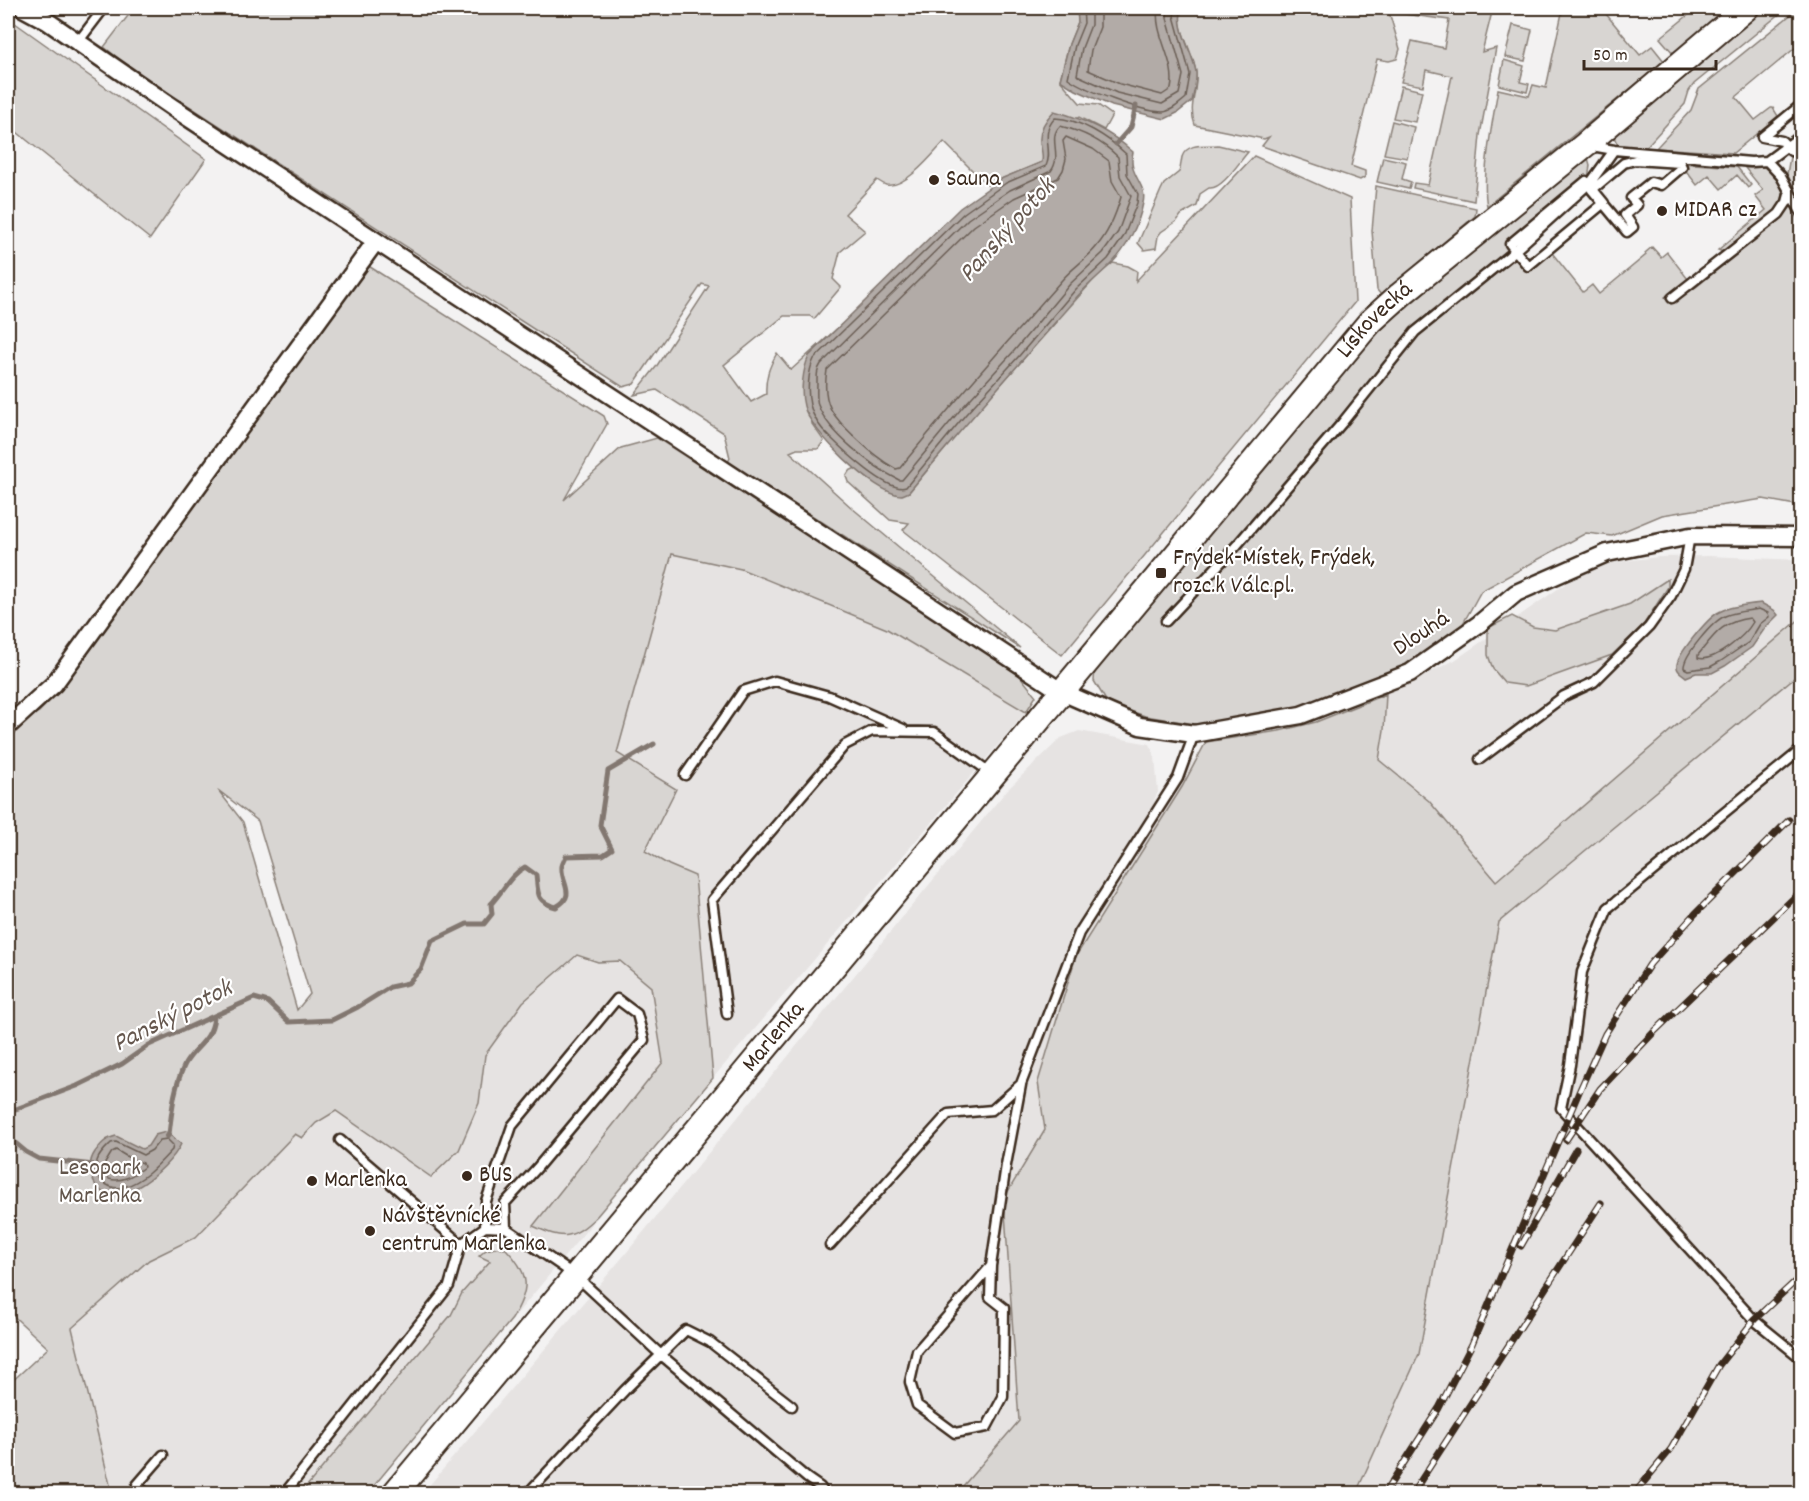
<svg xmlns="http://www.w3.org/2000/svg" width="1809" height="1501" viewBox="0 0 1809 1501" font-family="Dekko,sans-serif">
  <rect width="100%" height="100%" fill="#f3f2f2"/>
  <filter id="ink" filterUnits="userSpaceOnUse"><feTurbulence type="fractalNoise" baseFrequency=".0167" numOctaves="2"/><feDisplacementMap in="SourceGraphic" scale="12" xChannelSelector="R" yChannelSelector="G"/><feConvolveMatrix kernelMatrix="1 2 1 2 8 2 1 2 1" color-interpolation-filters="sRGB"/></filter>
  <g filter="url(#ink)">
    <path fill="#e6e3e2" d="M672,554L741,569L887,629L1026,712L713,1078L368,1493H8V1385L149,1260L196,1236L295,1134L302,1138L316,1123L336,1111L430,1177L479,1103L485,1055L523,1002L621,917L668,864L645,851L675,789L617,753Z
      M1709,556L1801,560V618L1495,881L1429,801L1379,760L1384,730L1386,694L1455,660L1594,564L1659,557Z
      M1801,670V1493L1356,1494L1419,1354L1499,922Z
      M1079,731L1150,744L1155,757L1158,792L1153,802L1201,752L1182,787L1075,957L1038,1082L1046,1130L1004,1198L1019,1421L956,1493L422,1494L627,1252L1007,790L1061,738Z"/>
    <path fill="#d8d5d2" stroke="#8a8078" stroke-width="1.5" fill-rule="evenodd" d="M134,8H1077L1078,22L1069,44L1060,80L1080,103L1098,105L1112,115L1104,130L1079,117L1040,144L1044,154L1042,162L987,185L944,142C933,154 905,189 886,185C883,184 880,182 877,180L845,214L865,231L840,252L833,279L841,287L814,319L810,316H784L724,365L751,402L766,394C765,378 769,367 777,353L791,370L842,324L809,356L812,424L824,441L818,449H797L790,452L852,508L1020,648L728,462L730,458L724,433L657,390L634,395L656,367L709,286L702,284L634,384L623,387L135,71L104,47Z
      M1182,8H1493L1482,52L1496,48L1480,135L1474,201L1413,188L1414,183L1428,185L1452,76L1426,70L1423,86L1401,82L1412,41L1444,48L1449,20L1389,12L1400,49L1397,59L1389,61L1377,59L1351,166L1365,171V177L1360,180L1262,146L1269,137L1264,139L1195,125C1188,107 1197,93 1196,75C1196,53 1174,30 1182,8Z
      M1563,8H1601L1640,55L1652,46L1664,61L1487,206C1481,176 1493,120 1498,89L1529,96L1533,85L1546,88Z
      M1697,8H1728L1673,53L1660,38Z
      M1766,8H1787L1694,84L1689,91L1685,104L1645,148L1618,145L1614,137L1619,128Z
      M1799,8H1801V43L1736,97L1755,120L1771,108H1773L1778,116L1733,153L1656,148L1691,110L1699,89Z
      M8,18L206,159L150,239L8,125Z
      M1513,25L1532,30L1525,61L1505,57Z
      M1504,60L1524,66L1520,82L1529,84L1527,92L1499,85Z
      M1401,86L1422,91L1415,122L1393,118Z
      M1392,121L1414,127L1407,158L1384,154Z
      M1218,145L1248,152C1239,162 1222,190 1209,188L1200,194L1197,206L1181,215L1177,221L1161,232L1158,236L1156,248L1144,250L1138,243L1161,190L1164,184L1179,172C1181,167 1181,162 1182,157C1187,142 1206,146 1218,145Z
      M1791,151L1801,153V206L1787,174Z
      M1254,156L1350,199L1355,302L1062,655L903,530L909,523L890,520L848,482L846,476L849,471L856,468L866,477L909,492L971,418L1097,276L1113,263L1128,266L1137,271L1136,281Z
      M1383,157L1406,162L1402,179L1411,182L1409,189L1377,182Z
      M1588,158L1590,165L1588,179L1510,244L1528,266L1549,249L1583,292L1592,285L1599,294L1646,255L1645,253L1652,247L1661,257L1667,252L1688,279L1665,297L1671,304L1696,287L1782,218L1791,206L1802,227L1801,506L1763,499L1662,515L1612,536L1586,533L1481,591L1455,638L1368,686L1295,710L1222,722L1195,724L1145,716L1110,704L1105,699L1094,681L1095,668L1355,356L1388,323L1578,162Z
      M1680,163L1737,167L1751,185L1748,188L1737,175L1721,189L1709,175L1697,185Z
      M1764,167C1772,174 1782,183 1783,194C1784,211 1740,240 1727,251L1723,252L1718,250L1766,210L1755,196L1763,190L1745,168Z
      M1376,186L1476,208L1475,216L1381,295L1377,290L1372,231Z
      M367,265L604,416L607,424L564,500L621,448L657,438L1016,671L1036,696L1026,712L887,629L741,569L672,554L617,753L676,789L645,851L669,865L695,876L713,1078L597,1216C572,1240 564,1240 533,1226L663,1062L651,987L620,961L598,962L577,955L523,1002L485,1055L479,1103L459,1150L431,1177L336,1111L316,1123L302,1138L295,1134L196,1237L149,1260L72,1328L112,1493H8V1385L48,1348L8,1311V736L28,717L39,712L63,687ZM218,790L258,821L310,994L297,1010L243,822Z
      M1668,579V587L1644,624L1612,655L1526,686L1505,683L1493,669L1488,655V628L1512,616L1533,627L1555,630L1630,604Z
      M1801,618V672L1499,922L1419,1354L1356,1493L956,1494L1019,1421L1004,1198L1045,1130L1038,1082L1076,956L1182,787L1206,742L1279,731L1316,722L1386,694L1384,730L1379,760L1429,801L1496,881Z
      M495,1248L506,1249C531,1275 530,1289 512,1319L368,1493H301L451,1315L462,1293L490,1261L479,1256L486,1250Z"/>
    <path fill="#b2aba7" stroke="#827770" stroke-width="1.5" d="M1077,8H1182C1175,28 1193,52 1196,72C1197,81 1194,92 1192,101L1177,113L1165,119L1112,106L1076,90L1060,80L1069,44L1078,22Z
      M1054,111C1085,119 1110,131 1133,152C1127,176 1148,183 1143,203C1139,224 1127,248 1112,263C1100,275 1087,285 1076,298C1021,363 963,426 909,492C907,493 903,495 901,495C875,494 809,430 804,406C800,391 803,369 809,356L960,208L1003,178L1042,162C1043,155 1042,153 1041,147C1037,133 1045,120 1054,111Z
      M1761,603L1774,610L1778,615L1765,628L1752,647L1725,666L1712,673H1696L1686,677C1683,674 1677,672 1677,667C1675,656 1709,617 1719,612C1731,605 1748,605 1761,603Z
      M166,1132L181,1144C170,1169 104,1225 91,1174C89,1165 90,1159 95,1152C101,1144 106,1138 116,1136L142,1149L148,1146L155,1135Z"/>
    <g fill="none" stroke-linecap="round" stroke-linejoin="round">
      <path stroke="#6b5e55" stroke-width="1.5" d="M1083,8L1084,23L1075,45L1068,78C1087,91 1139,111 1162,112C1171,112 1180,103 1186,98L1190,74L1174,16L1176,8
        M1091,8V25L1082,48L1077,75L1117,93L1162,104L1179,94L1183,75L1167,18L1168,8
        M1100,8V27L1091,50L1088,70L1120,84L1162,95L1171,89C1177,61 1153,35 1158,8
        M1055,118C1080,119 1108,137 1126,154L1127,174L1138,194L1137,203L1124,236L1108,259L1076,289L1019,356L966,414L906,487C889,494 842,449 830,437C821,429 813,417 810,405C807,392 808,371 814,359L964,213L1006,183L1046,166C1054,149 1039,135 1055,118Z
        M1060,126C1081,131 1102,141 1118,157L1120,176L1131,196L1118,232L1103,253L1070,284L1014,351L961,409L902,480H899C873,467 828,433 818,405C816,398 817,389 817,382C817,375 817,370 821,364L968,219L1010,190L1051,171C1063,155 1047,138 1060,126Z
        M1066,137L1093,149L1109,161L1112,181L1121,197C1116,214 1109,232 1097,246C1087,259 1072,268 1061,281C1007,343 951,404 900,468L896,469C881,461 870,451 858,440C834,417 821,406 827,370L974,226L1014,198L1058,178L1063,170L1066,159L1063,141Z
        M1759,609L1768,613L1769,617L1760,624L1749,642L1721,661L1710,667L1688,670L1684,668C1683,656 1713,621 1725,616C1736,611 1748,611 1759,609Z
        M1750,618L1753,622C1745,636 1714,663 1698,658V655C1715,634 1721,622 1750,618Z
        M167,1139L173,1145L172,1150C158,1165 144,1181 124,1187C109,1191 91,1178 97,1161C99,1154 106,1148 111,1143L116,1142L143,1155L152,1150L160,1140Z
        M116,1150L131,1159L143,1163L144,1167C134,1175 122,1183 109,1179L105,1172L104,1165L112,1152Z"/>
      <path stroke="#827770" stroke-width="5" d="M1116,144L1131,127L1136,106
        M8,1112L77,1086L122,1064L149,1045L254,998L268,1002L289,1022L332,1020L358,1007L390,987L408,983L421,969L432,941L467,924H484L492,914L491,904C504,890 510,875 525,867L536,875C538,893 536,902 556,907C578,895 560,883 562,866C563,862 565,859 566,856L603,855L612,849L600,825L608,771L654,744
        M8,1137L26,1152L39,1159L94,1165
        M167,1137L169,1134C172,1110 174,1086 185,1064C196,1045 211,1042 214,1017"/>
      <g stroke="#3b2a1e" stroke-width="13">
        <path id="service" d="M78,42L104,8
          M1802,104L1762,137L1782,141L1791,151L1802,153
          M1592,146L1614,150L1751,162L1767,161L1802,135
          M1635,160L1680,163L1682,167L1661,185L1651,182L1631,198L1637,205L1625,215L1633,227L1627,232L1592,190L1624,163Z
          M1767,161L1781,176L1802,214
          M1586,181L1604,203L1528,266L1510,244Z
          M1672,298L1779,214L1787,202L1790,191
          M1166,621L1237,545L1342,423L1415,332L1509,256L1591,182L1614,150
          M1802,749L1608,908L1582,972L1570,1065L1561,1108L1754,1320L1802,1359
          M1480,759L1564,696L1594,682L1649,627L1671,596L1684,569L1690,536
          M685,775L743,691L775,681L829,696L903,729
          M727,1014L712,900L845,745L872,731L934,732L991,773
          M340,1140L461,1244
          M485,1227L486,1201L512,1126L617,999L637,1014L644,1040L537,1168L505,1203L506,1228
          M830,1245L948,1114L992,1110L1021,1084L1079,933L1178,778L1194,734
          M991,1266L990,1297L1004,1308L1003,1397L987,1427L955,1433L917,1405L910,1382L917,1351L991,1266L1006,1165L1021,1085
          M147,1494L137,1485L163,1455
          M284,1494L449,1286L461,1244L485,1227L506,1228L576,1276L660,1354L807,1478L820,1487L825,1494
          M527,1494L625,1390L686,1330L710,1342L792,1406"/>
      </g>
      <g stroke="#3b2a1e" stroke-width="21">
        <path id="minor" d="M23,8L47,21L172,107L1062,692L1140,726L1194,734L1301,715L1410,673L1479,624L1516,593L1607,553L1690,536L1802,537
          M8,726L54,684L376,241"/>
      </g>
      <g stroke="#3b2a1e" stroke-width="28">
        <g id="secondary">
          <path id="s1" d="M394,1494L1370,322L1400,295L1586,144L1746,8"/>
        </g>
      </g>
      <use href="#service" stroke="#fff" stroke-width="8"/>
      <use href="#minor" stroke="#fff" stroke-width="16"/>
      <use href="#secondary" stroke="#fff" stroke-width="24"/>
      <g stroke="#3b2a1e" stroke-width="7">
        <path id="rail" d="M1566,1140L1600,1089L1654,1032L1802,890
          M1521,1246L1576,1149
          M1384,1494L1439,1408L1472,1344L1579,1092L1605,1034L1650,964L1695,914L1789,820
          M1412,1494L1601,1203
          M1634,1494L1671,1449L1719,1365L1754,1320L1802,1275"/>
      </g>
      <use href="#rail" stroke="#fff" stroke-width="4.5" stroke-dasharray="14" stroke-linecap="butt"/>
    </g>
  </g>
  <g fill="#3b2a1e" stroke="#fff" stroke-width="2">
    <circle cx="934" cy="180" r="6"/>
    <circle cx="1662" cy="211" r="6"/>
    <rect x="1155" y="567" width="12" height="12" rx="3"/>
    <circle cx="467" cy="1176" r="6"/>
    <circle cx="312" cy="1181" r="6"/>
    <circle cx="370" cy="1231" r="6"/>
  </g>
  <g text-anchor="middle" dominant-baseline="central" stroke-width="4.5" stroke-linejoin="round" paint-order="stroke">
    <g font-size="24" fill="#3b2a1e" stroke="#fff" text-anchor="start">
      <text x="946" y="180">Sauna</text>
      <text x="1674" y="211">MIDAR cz</text>
      <text x="1173" y="559">Frýdek-Místek, Frýdek,<tspan x="1173" dy="28">rozc.k Válc.pl.</tspan></text>
      <text x="479" y="1176">BUS</text>
      <text x="324" y="1181">Marlenka</text>
      <text x="382" y="1217">Návštěvnícké<tspan x="382" dy="28">centrum Marlenka</tspan></text>
    </g>
    <g font-size="24" fill="#3b2a1e" stroke="#fff">
      <text stroke="none"><textPath href="#s1" startOffset="1530">Lískovecká</textPath></text>
      <text transform="translate(1422 634) rotate(-34)">Dlouhá</text>
      <text stroke="none"><textPath href="#s1" startOffset="594">Marlenka</textPath></text>
    </g>
    <g font-size="24" fill="#62554b" stroke="#fff">
      <text x="100" y="1169">Lesopark<tspan x="100" dy="28">Marlenka</tspan></text>
    </g>
    <g font-size="26" font-style="italic" fill="#65574e" stroke="#fff">
      <text transform="translate(1008 231) rotate(-48)">Panský potok</text>
      <text transform="translate(173 1017) rotate(-27)">Panský potok</text>
    </g>
  </g>
  <rect width="1809" height="1501" fill="none" stroke="#fff" stroke-width="30"/>
  <rect x="15" y="15" width="1779" height="1471" fill="none" stroke="#3b2a1e" stroke-width="2" filter="url(#ink)"/>
  <path d="M1584 60v9h132v-9" fill="none" stroke="#3b2a1e" stroke-width="3"/>
  <text x="1593" y="60" font-size="18" fill="#3b2a1e" stroke="#ffffff" stroke-width="4.5" paint-order="stroke">50 m</text>
</svg>
